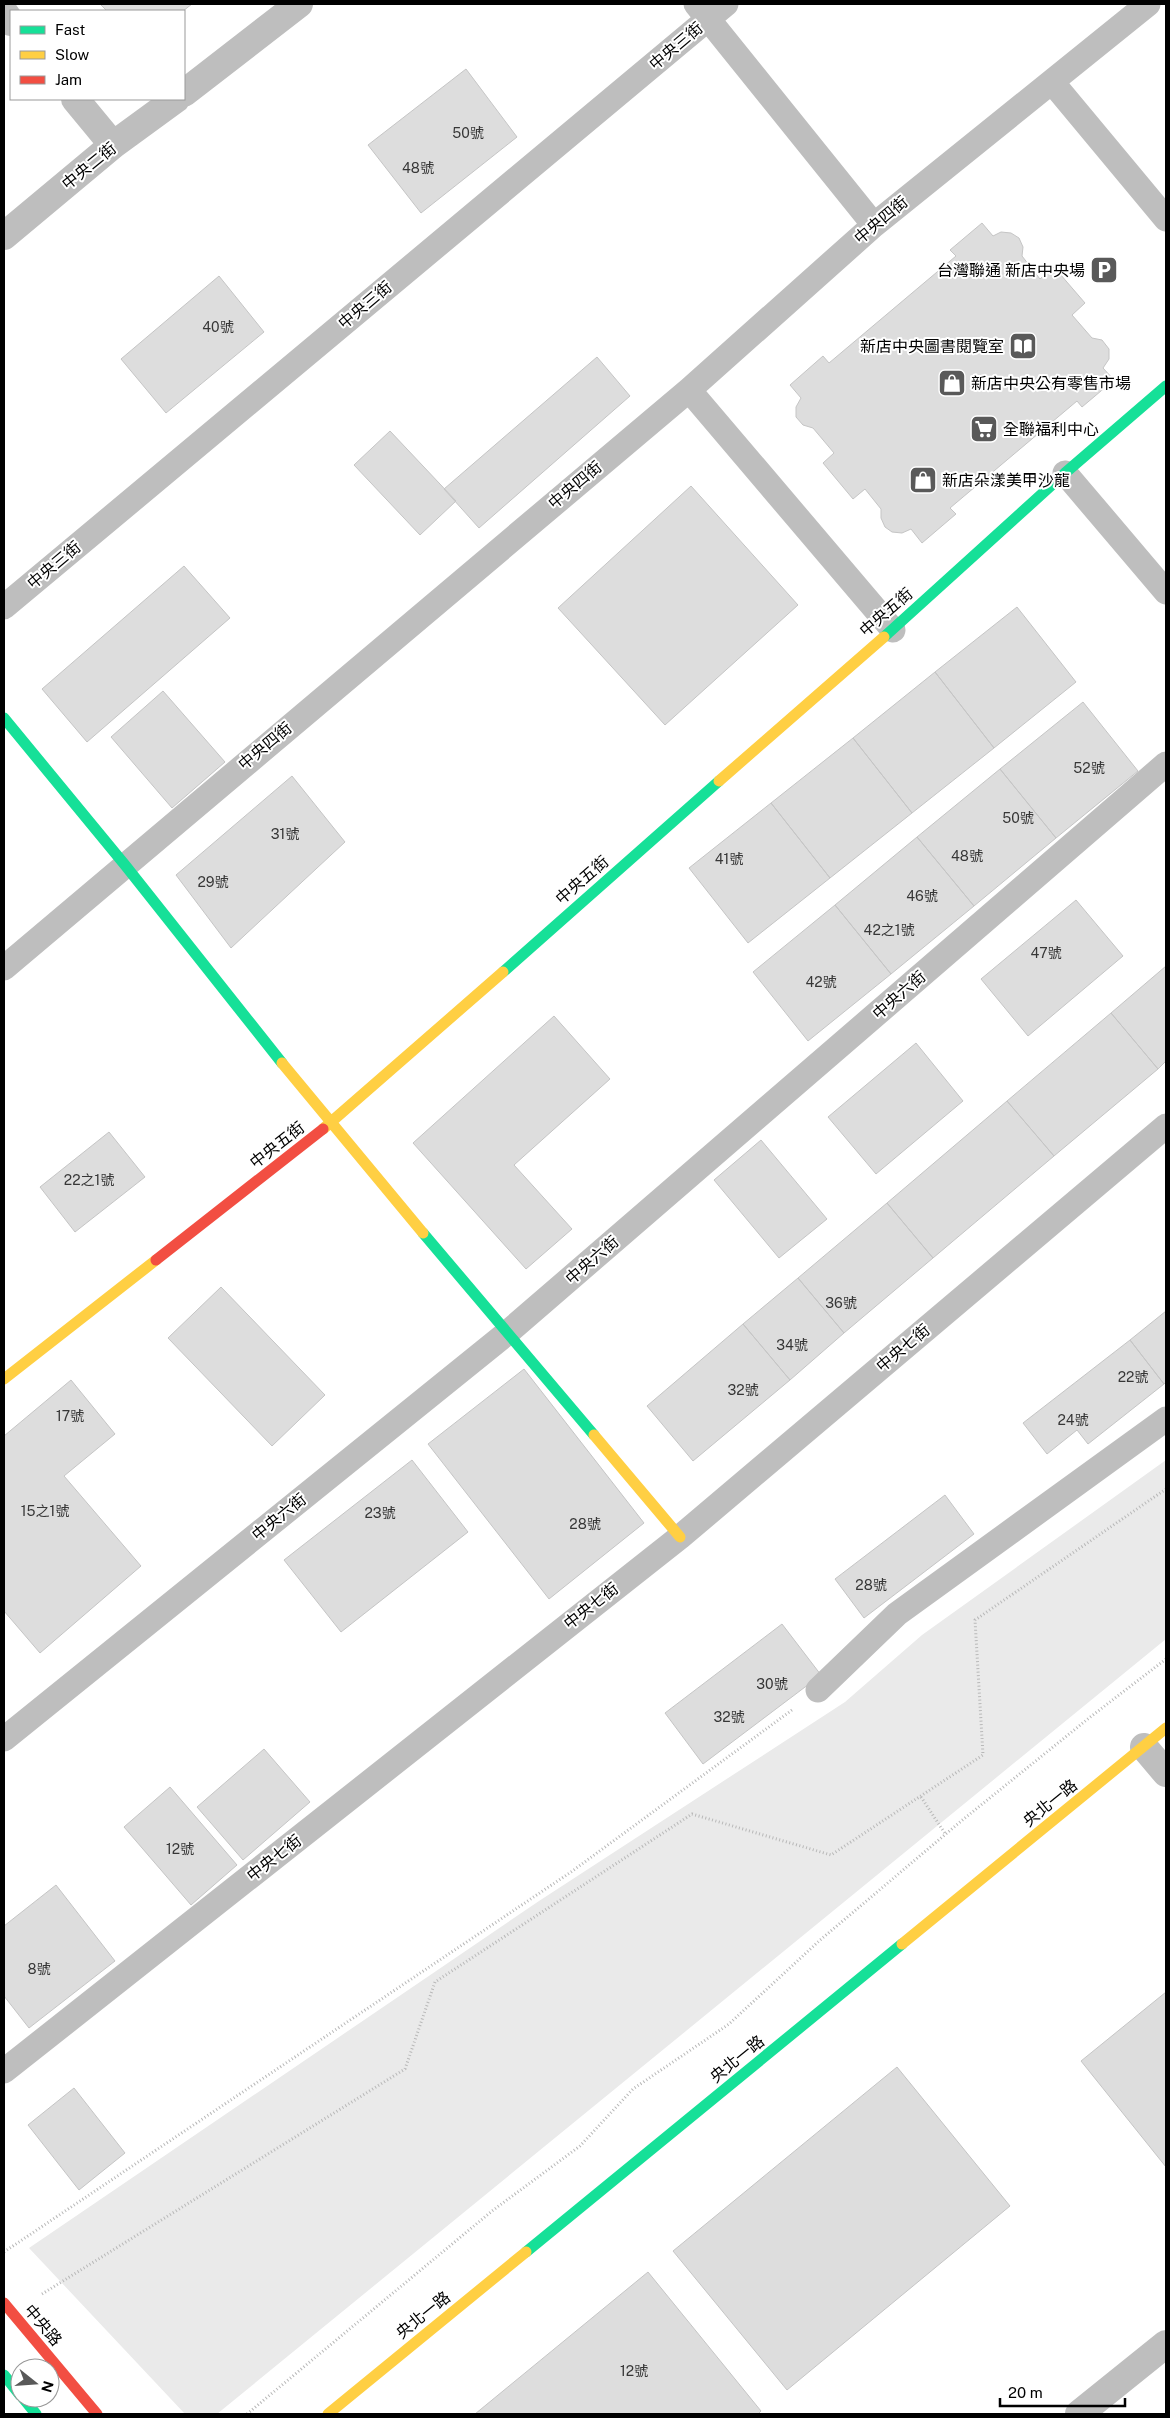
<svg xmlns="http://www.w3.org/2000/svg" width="1170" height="2418" viewBox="0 0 1170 2418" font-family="'Public Sans','Noto Sans TC',sans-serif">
  <rect width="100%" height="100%" fill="#fff"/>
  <path fill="#eaeaea" d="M1166,1460V1639L217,2414H185L29,2248L539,1901L845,1702L922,1635Z"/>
  <path fill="#ddd" stroke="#c5c5c5" d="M100,4H192L183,11H107Z
    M466,69L517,137L421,213L368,145Z
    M982,223L993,236L1001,232L1011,233L1019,238L1023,247L1022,256L1040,279L1054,267L1085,303L1072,315L1092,338L1102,340L1109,349V359L1103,368L1114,380L1082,407L1077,401L950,508L956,514L922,543L911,529L902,533L892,532L885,527L881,518V509L865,489L853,499L823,463L834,453L813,428L803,425L796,417V407L801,398L790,385L823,356L829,363L956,256L950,250Z
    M219,276L264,332L166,413L121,359Z
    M597,357L630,396L479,528L444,489Z
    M390,431L456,501L420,535L354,465Z
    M691,486L798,605L665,725L558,608Z
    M184,566L230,618L87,742L42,689Z
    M1017,607L1076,682L994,748L935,672Z
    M935,672L994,748L912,813L853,738Z
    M163,691L225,762L172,808L111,737Z
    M1083,702L1138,771L1056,838L1000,769Z
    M853,738L912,813L830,878L771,803Z
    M1000,769L1056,838L974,906L917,837Z
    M292,776L345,842L231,948L176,875Z
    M771,803L830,878L748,943L689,868Z
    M917,837L974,906L891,974L835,905Z
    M1076,900L1123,956L1028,1036L981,979Z
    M835,905L891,974L808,1041L753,972Z
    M1166,966V1061L1158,1069L1111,1013Z
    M1111,1013L1158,1069L1054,1156L1007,1101Z
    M554,1016L610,1079L514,1165L572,1229L526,1269L413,1143Z
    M916,1043L963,1101L876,1174L828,1117Z
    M1007,1101L1054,1156L933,1258L887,1203Z
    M109,1132L145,1177L75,1232L40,1187Z
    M761,1140L827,1219L779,1258L714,1180Z
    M887,1203L933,1258L844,1333L798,1278Z
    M798,1278L844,1333L790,1380L743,1324Z
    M221,1287L325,1395L272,1446L168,1338Z
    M1166,1311V1382L1164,1384L1130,1340Z
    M743,1324L790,1380L693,1461L647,1406Z
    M1130,1340L1164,1384L1088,1444L1077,1430L1047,1454L1023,1423Z
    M524,1369L644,1523L549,1599L428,1444Z
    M71,1380L115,1434L64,1476L141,1566L40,1653L4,1611V1436Z
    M412,1460L468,1532L341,1632L284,1560Z
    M945,1495L974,1534L864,1618L835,1579Z
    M782,1624L821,1675L703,1764L665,1713Z
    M264,1749L310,1802L243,1860L197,1807Z
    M170,1787L237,1865L191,1905L124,1827Z
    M56,1885L115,1961L29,2028L4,1996V1926Z
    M1166,1992V2167L1081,2061Z
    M897,2067L1010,2206L787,2390L673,2251Z
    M74,2088L125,2153L79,2190L28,2125Z
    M648,2272L761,2411L758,2414H475Z"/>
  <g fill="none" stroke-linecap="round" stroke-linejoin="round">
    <path stroke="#b8b8b8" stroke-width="3" stroke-dasharray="1 2.5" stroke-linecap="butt" d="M921,1797L946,1835
      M4,2252L571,1872L792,1710
      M42,2294L405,2069L435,1982L692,1814L831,1855L983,1755L975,1620L1166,1489
      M247,2414L492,2211L580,2146L633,2089L729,2024L819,1941L960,1822L1089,1718L1166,1659"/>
    <path stroke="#bebebe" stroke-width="25" d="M696,4L874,225
      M1052,82L1166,219
      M689,390L893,630
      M1065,473L1166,592
      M4,607L726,4
      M4,968L689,390L874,225L1148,4
      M818,1690L897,1614L1166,1419
      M4,1739L507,1333L1166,764
      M4,2071L680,1537L1166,1126"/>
    <path stroke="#bebebe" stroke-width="28" d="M4,12L11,22
      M184,93L299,4
      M75,99L113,145
      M4,236L113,145L176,99
      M1144,1747L1166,1773
      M1079,2414L1166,2344"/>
    <path stroke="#16e098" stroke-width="11" d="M884,637L1065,473L1166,386
      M4,718L125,865L282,1063
      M503,972L719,781
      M423,1233L594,1435
      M526,2252L902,1944
      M4,2375L20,2395
      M23,2398L36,2414"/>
    <path stroke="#ffcf43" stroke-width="11" d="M719,781L884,637
      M282,1063L423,1233
      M323,1129L503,972
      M4,1379L156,1260
      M594,1435L680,1537
      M902,1944L1166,1728
      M328,2414L526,2252"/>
    <path stroke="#f24e42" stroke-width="11" d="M156,1260L323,1129
      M4,2303L97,2414"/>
  </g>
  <defs>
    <g id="parking-square" transform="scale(1.4375)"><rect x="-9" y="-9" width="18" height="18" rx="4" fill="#595959" stroke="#fff"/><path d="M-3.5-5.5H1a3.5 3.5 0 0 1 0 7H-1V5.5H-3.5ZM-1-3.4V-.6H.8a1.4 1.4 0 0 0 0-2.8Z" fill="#fff"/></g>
    <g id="library-square" transform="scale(1.4375)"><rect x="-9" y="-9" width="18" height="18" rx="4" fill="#595959" stroke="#fff"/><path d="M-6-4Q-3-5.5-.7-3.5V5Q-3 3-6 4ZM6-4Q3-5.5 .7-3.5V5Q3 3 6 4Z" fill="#fff"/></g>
    <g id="shop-square" transform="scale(1.4375)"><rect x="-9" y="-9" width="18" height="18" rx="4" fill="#595959" stroke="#fff"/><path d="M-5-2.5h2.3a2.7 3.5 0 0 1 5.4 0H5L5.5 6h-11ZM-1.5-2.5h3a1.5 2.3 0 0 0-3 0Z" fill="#fff"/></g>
    <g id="supermarket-square" transform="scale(1.4375)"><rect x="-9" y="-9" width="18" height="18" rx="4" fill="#595959" stroke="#fff"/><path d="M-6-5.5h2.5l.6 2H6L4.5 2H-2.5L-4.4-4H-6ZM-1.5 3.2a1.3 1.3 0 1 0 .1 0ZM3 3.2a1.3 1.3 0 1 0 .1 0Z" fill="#fff"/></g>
  </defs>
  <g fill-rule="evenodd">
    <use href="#parking-square" x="1104" y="270"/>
    <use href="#library-square" x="1023" y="346"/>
    <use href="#shop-square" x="952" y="383"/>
    <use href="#supermarket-square" x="984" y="429"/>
    <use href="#shop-square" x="923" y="480"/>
  </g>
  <g text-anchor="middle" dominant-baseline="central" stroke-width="4" stroke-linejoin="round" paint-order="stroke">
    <g font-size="14" fill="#373737">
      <text x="468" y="133">50號</text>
      <text x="418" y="168">48號</text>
      <text x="218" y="327">40號</text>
      <text x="1089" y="768">52號</text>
      <text x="1018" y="818">50號</text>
      <text x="285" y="834">31號</text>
      <text x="967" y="856">48號</text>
      <text x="729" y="859">41號</text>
      <text x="213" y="882">29號</text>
      <text x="922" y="896">46號</text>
      <text x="889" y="930">42之1號</text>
      <text x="1046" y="953">47號</text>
      <text x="821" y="982">42號</text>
      <text x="89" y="1180">22之1號</text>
      <text x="841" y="1303">36號</text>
      <text x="792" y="1345">34號</text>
      <text x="1133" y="1377">22號</text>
      <text x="743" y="1390">32號</text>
      <text x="70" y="1416">17號</text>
      <text x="1073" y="1420">24號</text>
      <text x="45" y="1511">15之1號</text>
      <text x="380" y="1513">23號</text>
      <text x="585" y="1524">28號</text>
      <text x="871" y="1585">28號</text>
      <text x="772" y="1684">30號</text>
      <text x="729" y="1717">32號</text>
      <text x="180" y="1849">12號</text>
      <text x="39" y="1969">8號</text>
      <text x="634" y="2371">12號</text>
    </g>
    <g font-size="16" fill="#000" stroke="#fff">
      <text transform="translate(676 46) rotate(-40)">中央三街</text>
      <text transform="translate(89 166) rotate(-39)">中央二街</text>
      <text transform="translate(881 220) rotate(-40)">中央四街</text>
      <text transform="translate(365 305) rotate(-40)">中央三街</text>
      <text transform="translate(575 485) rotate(-40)">中央四街</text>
      <text transform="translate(54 565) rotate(-40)">中央三街</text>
      <text transform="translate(886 612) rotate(-41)">中央五街</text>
      <text transform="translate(265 746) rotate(-40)">中央四街</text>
      <text transform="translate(582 880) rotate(-41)">中央五街</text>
      <text transform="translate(899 995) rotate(-41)">中央六街</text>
      <text transform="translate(277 1145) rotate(-38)">中央五街</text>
      <text transform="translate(592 1260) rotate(-41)">中央六街</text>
      <text transform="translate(903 1348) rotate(-40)">中央七街</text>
      <text transform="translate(279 1517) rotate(-39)">中央六街</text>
      <text transform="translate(591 1606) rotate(-38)">中央七街</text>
      <text transform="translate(1050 1803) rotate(-39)">央北一路</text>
      <text transform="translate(274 1858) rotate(-38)">中央七街</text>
      <text transform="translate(737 2059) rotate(-39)">央北一路</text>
      <text transform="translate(423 2315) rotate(-39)">央北一路</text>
      <text transform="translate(43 2325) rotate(50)">中央路</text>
    </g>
    <g font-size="16" fill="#000" stroke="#fff" text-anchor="start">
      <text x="1085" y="270" text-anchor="end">台灣聯通 新店中央場</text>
      <text x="1004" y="346" text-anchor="end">新店中央圖書閱覽室</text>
      <text x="971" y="383">新店中央公有零售市場</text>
      <text x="1003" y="429">全聯福利中心</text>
      <text x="942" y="480">新店朵漾美甲沙龍</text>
    </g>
  </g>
  <rect width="1170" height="2418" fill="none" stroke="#000000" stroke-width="10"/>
  <rect x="10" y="10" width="175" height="90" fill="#ffffff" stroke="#999999"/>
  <rect x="20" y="26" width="25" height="8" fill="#16e098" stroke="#999999"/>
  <text x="55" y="35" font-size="15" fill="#000000">Fast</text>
  <rect x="20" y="51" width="25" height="8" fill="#ffcf43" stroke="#999999"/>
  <text x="55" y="60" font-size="15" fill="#000000">Slow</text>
  <rect x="20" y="76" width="25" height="8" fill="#f24e42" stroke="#999999"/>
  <text x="55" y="85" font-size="15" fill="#000000">Jam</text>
  <g transform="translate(35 2383) rotate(107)"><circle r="24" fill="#ffffff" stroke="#999999"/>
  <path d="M0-4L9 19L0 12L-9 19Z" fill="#595959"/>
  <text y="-8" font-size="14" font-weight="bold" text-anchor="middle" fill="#000000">N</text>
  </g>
  <path d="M1000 2398v8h125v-8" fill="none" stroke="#000000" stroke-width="2.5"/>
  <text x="1008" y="2398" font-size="15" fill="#000000" stroke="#ffffff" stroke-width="4" paint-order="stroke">20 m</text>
</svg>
